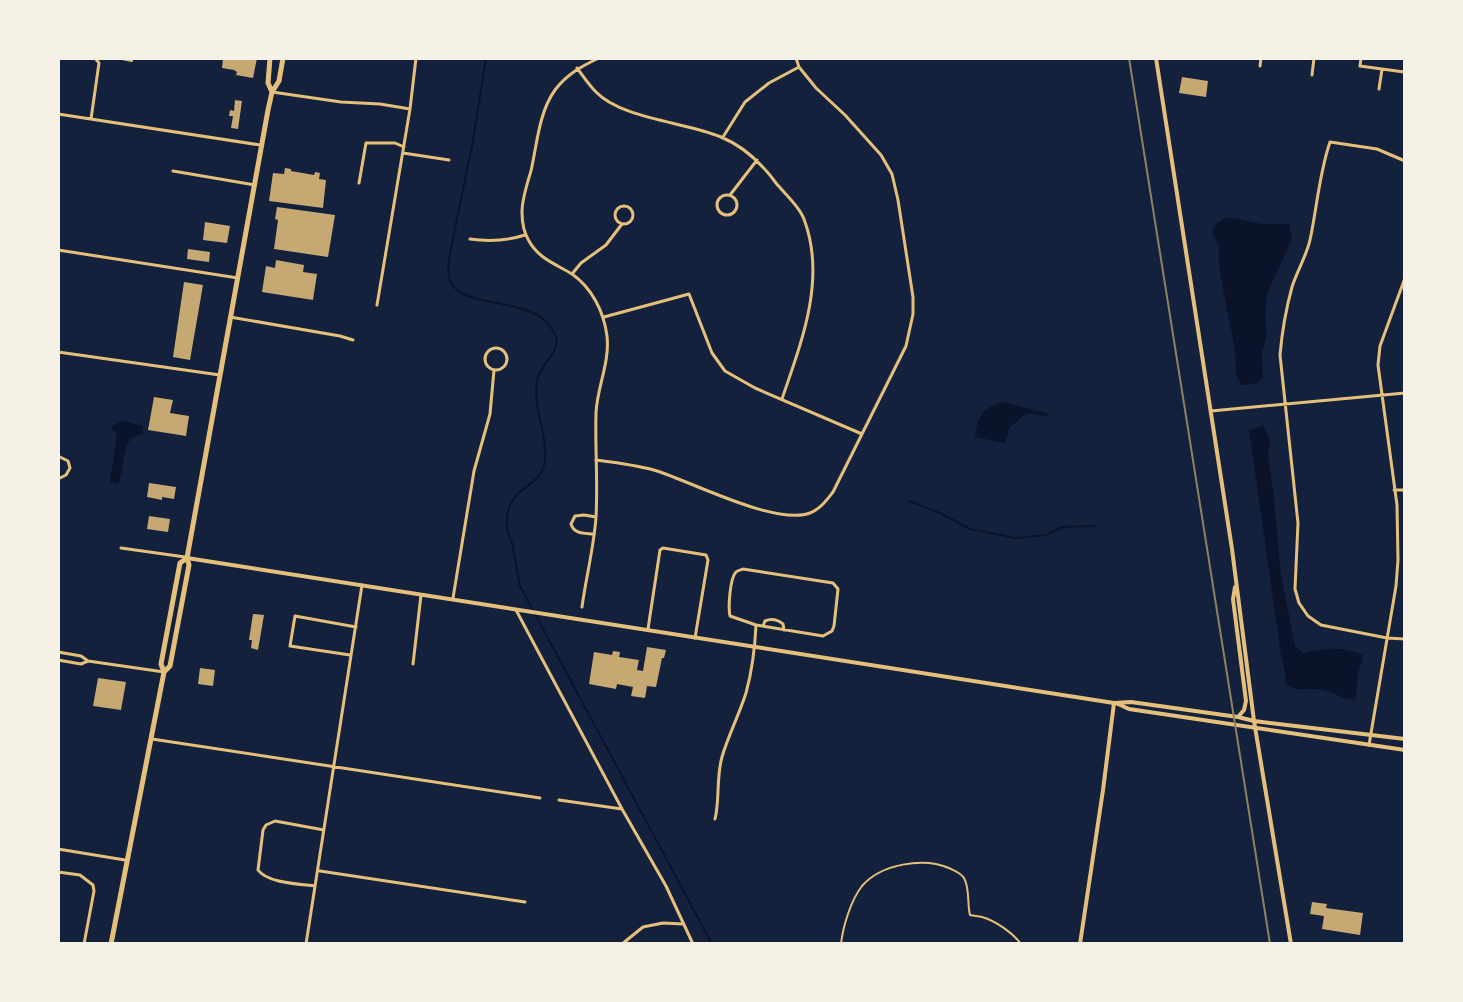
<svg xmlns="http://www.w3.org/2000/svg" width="1463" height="1002" viewBox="0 0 1463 1002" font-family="Manrope,sans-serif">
  <rect width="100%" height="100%" fill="#14213d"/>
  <path fill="#0b132b" d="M1227,217L1262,224H1289L1292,239L1267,294L1265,316L1267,335L1262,352L1263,377C1256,385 1251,385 1241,385L1236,373L1235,351L1219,267V247L1212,232L1216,224Z
    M1002,402L1047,413L1049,417L1027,413L1010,427L1005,443L975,437C978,416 981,409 1002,402Z
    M123,421L143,426V434C139,436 134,436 131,439C123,445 124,472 118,484L110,482L117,435L112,429L113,425Z
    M1263,425L1270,440L1268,454L1274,499L1281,575L1295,646L1303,653C1323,648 1343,646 1363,655C1363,664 1357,671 1357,680C1357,688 1357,691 1355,699C1339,701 1337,692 1324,690C1309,687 1298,693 1285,684V673L1281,655L1249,430Z"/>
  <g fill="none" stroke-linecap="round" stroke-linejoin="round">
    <path stroke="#0b132b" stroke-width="2" d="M486,58L472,146L450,253C449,260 447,269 449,277C458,315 539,290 556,337C561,352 540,365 537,380C532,409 550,437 544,466C541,480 524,486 515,497C509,504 506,516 507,526C507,531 510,538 512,543C515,557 517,572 520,586L712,944
      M909,501L940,513L970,529L1015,538L1046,535L1062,527L1095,526"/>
  </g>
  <path fill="#c6a872" d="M223,58H257L253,78L236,75L237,72L234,70L222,68Z
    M1182,77L1208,81L1206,97L1179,93Z
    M235,100L242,101L238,129L231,128L233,116H229L230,110L234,111Z
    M285,168L291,169V171L314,175L315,172L320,173L319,179L326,180L323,208L269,201L273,173L284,174Z
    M277,207L335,215L328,257L274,249L278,220L275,219Z
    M205,222L230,226L227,243L203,240Z
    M188,249L210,252L209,262L187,259Z
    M276,260L304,265L303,272L317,274L313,300L262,292L266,266L275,268Z
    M184,282L203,285L190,360L173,357Z
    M154,397L173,400L170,413L189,416L186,436L148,430Z
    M149,483L176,487L174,499L162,497V500L147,497Z
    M149,516L170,519L168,532L147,529Z
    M253,614L264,615L258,650L251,648L252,640H249Z
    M647,647L666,650L664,658H662L656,687L647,686L645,698L631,696L633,687L617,684L616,689L589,684L594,652L612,655L613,651L620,652L619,657L639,660L637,670L643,671Z
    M200,668L215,670L213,686L198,684Z
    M98,678L126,682L121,710L93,706Z
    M1312,902L1327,904L1326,908L1363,913L1360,935L1322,929L1324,916L1310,914Z"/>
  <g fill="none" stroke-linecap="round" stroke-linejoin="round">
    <path stroke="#e5c07b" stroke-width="2" d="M841,944C843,926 851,900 862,886C881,864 923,857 949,868C955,871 961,873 964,878C970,888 967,904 970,915C974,916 978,916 982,917C996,921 1013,933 1021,944"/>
    <path stroke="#e5c07b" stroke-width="2" d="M117,58L132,61"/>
    <path stroke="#e5c07b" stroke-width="3" d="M1361,58L1360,66L1404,72L1405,68
      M1260,66L1261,58
      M577,68C583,76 589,85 596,92C622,119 686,122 721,137C743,146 762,164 776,183C785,194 801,208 805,222C826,281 801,343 782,399
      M1312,75L1314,58
      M1379,89L1382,69
      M272,92L341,102L380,104L410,109
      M58,114L260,145
      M91,119L99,63L95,58
      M723,137L745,102L769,83L799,67
      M403,153L449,160
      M1405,161L1377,149L1330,142C1319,174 1317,208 1310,240C1306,257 1297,271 1292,287C1286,309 1282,332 1280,355L1298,523L1295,589L1299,603L1308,616L1321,625L1387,638L1405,639
      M173,171L255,185
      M359,183L366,143H395L404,147
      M717 205a10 10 0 1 1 20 0a10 10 0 1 1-20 0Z
      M730,195L757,160
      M615 215a9 9 0 1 1 18 0a9 9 0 1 1-18 0Z
      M470,239C490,242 506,241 525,235
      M58,250L238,278
      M572,274L581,263L606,245L622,224
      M377,305L410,109L416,58
      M230,317L340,336L353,340
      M604,317L689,294L712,353L725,371L755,388L862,434
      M485 359a11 11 0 1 1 22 0a11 11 0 1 1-22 0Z
      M58,352L220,375
      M1211,411L1405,393
      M58,456L68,461L70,468L66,475L58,479
      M596,460C616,463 637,465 657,471C692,482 776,526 810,513C820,509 826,501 833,492L906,346L913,314V297L898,200L892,174L881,155L845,115L816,88L799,67L796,58
      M1394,490H1405
      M593,534C584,533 574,534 571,524L575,516L584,515L596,517
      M121,548L185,557
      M453,598L474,471L490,414L494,370
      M582,607C586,577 594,547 596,517C598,483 595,448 596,413C597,387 610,363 607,336C604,312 592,288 572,274C556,264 539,259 529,241C524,233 522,222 522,212C522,199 527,184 531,171C537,144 539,112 555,90C567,74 582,66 599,58
      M516,610L622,809L666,886L693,944
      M763,626L765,621C772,618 778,620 783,624L784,630
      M648,629L660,550L663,548L706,555L708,560L695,638
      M58,652L81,656L88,661L164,672
      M350,655L290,646L295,616L356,627
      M58,660L81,664L88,661
      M413,664L421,595
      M152,739L540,798
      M1369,745L1396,586L1398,560L1397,505L1378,365L1380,346L1405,278
      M559,800L622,809
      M715,819C720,799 716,778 722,757C728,736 739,715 746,693C752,671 755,648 756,625L823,636L832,631L834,626L838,589L833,583L743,569C741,570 738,570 736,572C730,578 728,607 730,616L756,625
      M58,849L125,860
      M320,871L525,902
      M58,872L80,875L93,885L94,891L84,944
      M315,886C300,884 267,883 258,870L263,830L266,825L275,821L324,830
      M306,944L362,585
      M622,944L643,927L663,923L683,924"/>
    <path stroke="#e5c07b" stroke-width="4" d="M1156,58L1232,549L1254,721L1291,944
      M187,558L1114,703L1131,702L1238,717L1254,721L1405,739
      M1235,587L1233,599L1246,701L1244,710L1238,717
      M1116,703L1129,709L1405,750
      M1080,944L1103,790L1114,703"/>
    <path stroke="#e5c07b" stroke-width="5" d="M270,58L268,83L272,92
      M164,672L170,666L189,565L187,558L268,110L272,92L279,81L283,58
      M111,944L164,672L161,664L180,563L187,558"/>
    <path stroke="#918062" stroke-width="2" d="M1129,58L1270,944"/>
  </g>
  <rect width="1463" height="1002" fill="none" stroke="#f6f1e7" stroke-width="120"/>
</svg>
